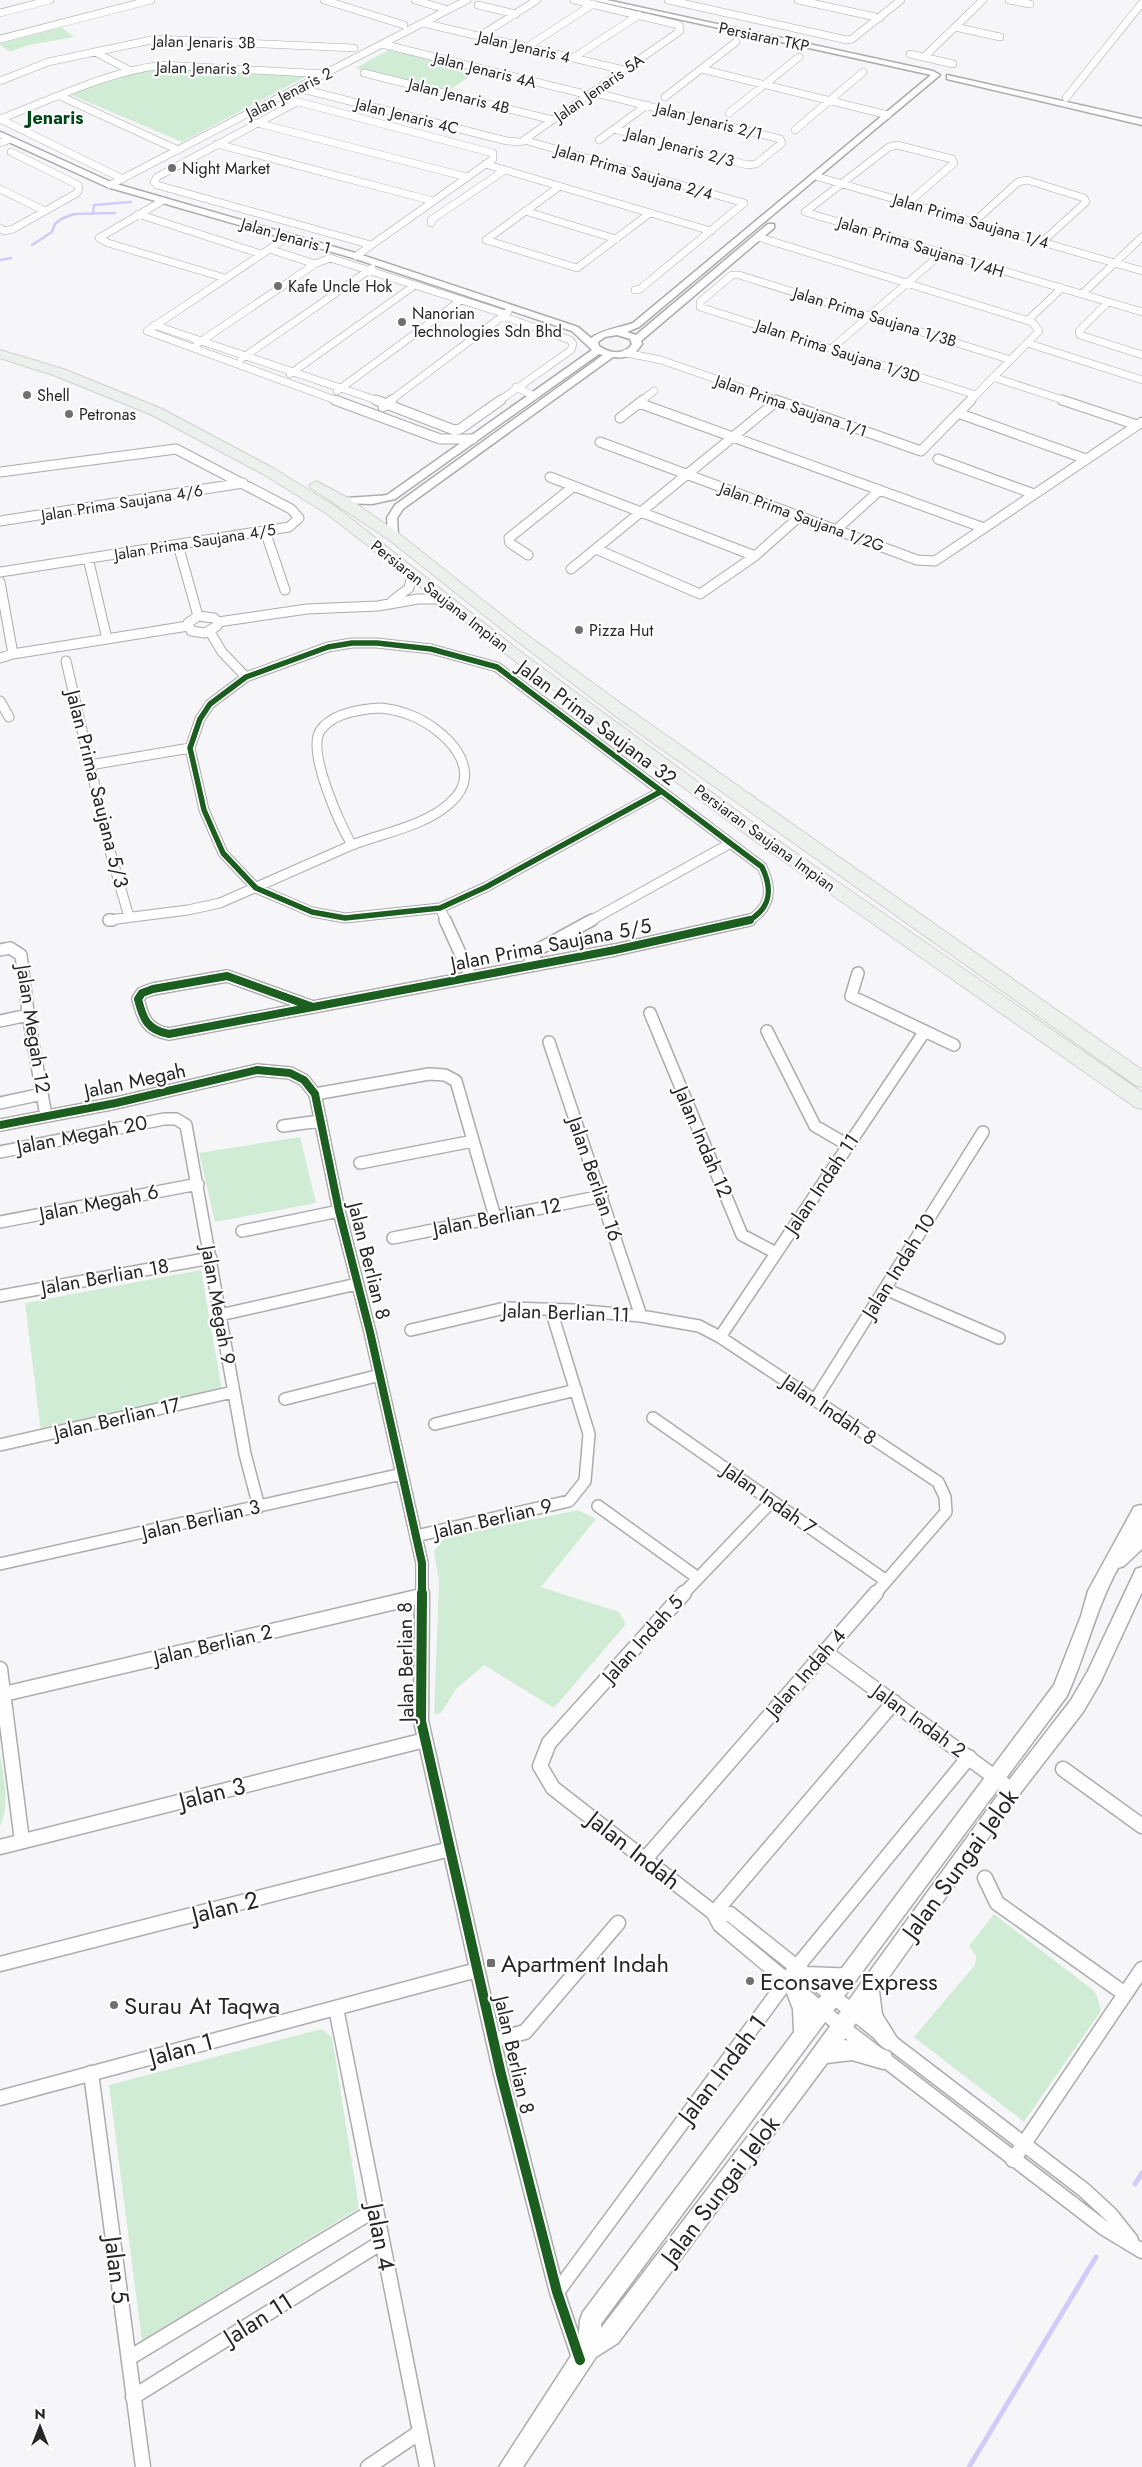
<svg xmlns="http://www.w3.org/2000/svg" width="1142" height="2467" viewBox="0 0 1142 2467" font-family="Jost,sans-serif">
  <rect width="100%" height="100%" fill="#f6f6f8"/>
  <path fill="#d1ecd5" d="M61,27L74,37L29,45L10,52L0,45V43Z
    M390,49L479,70L448,91L356,68Z
    M163,69L309,75L182,142L69,94L120,75Z
    M300,1137L316,1203L215,1222L199,1153Z
    M201,1270L222,1390L41,1432L25,1303Z
    M578,1510L596,1519L541,1587L619,1612L626,1624L554,1708L484,1665L456,1689L441,1713L434,1715L439,1581L434,1551L444,1538Z
    M0,1753C3,1776 11,1804 0,1826Z
    M994,1914L1093,1990L1097,1996L1101,2011L1024,2122L914,2037L975,1965L976,1956L969,1946Z
    M321,2029L332,2037L359,2208L142,2341L109,2085Z"/>
  <g fill="none" stroke-linecap="round" stroke-linejoin="round">
    <path stroke="#d1cbfa" stroke-width="2.5" d="M93,213L94,205L131,202
      M32,245L52,232L55,224L61,219L74,214L115,213
      M0,260L11,258"/>
    <path stroke="#d1cbfa" stroke-width="5" d="M1135,2184L1142,2173
      M969,2467L1096,2257"/>
    <g stroke="#acabad" stroke-width="8">
      <path id="minor-far3" d="M324,0L404,25
        M415,0L448,10
        M668,0L847,40L852,39L901,0
        M798,0L880,18
        M1009,0L1030,4
        M478,5L516,14
        M0,13L50,0
        M423,23L624,70
        M955,27L1000,37
        M480,36L537,0
        M0,39L151,0
        M382,44L589,95
        M527,47L593,4
        M95,52L129,70
        M910,54L953,64
        M924,57L983,0
        M573,58L639,15
        M701,69L888,115
        M364,73L553,120
        M0,81L48,62L156,39L354,48
        M298,88L507,141L521,142L680,31L679,25L574,0
        M592,92L780,139L782,143L756,164L747,165L614,129
        M60,96L178,150
        M280,97L493,153V159L356,256
        M665,97L736,42
        M1066,98L1142,3
        M297,102L157,177L154,182L157,185L371,245
        M729,113L799,57
        M0,119C53,99 106,72 162,65L326,74
        M0,119L123,179
        M257,123L467,177
        M795,130L863,72
        M524,140L744,203L640,289L635,290
        M599,140L647,105
        M0,143L8,140
        M217,144L433,201
        M485,164L711,231
        M815,176L1142,271
        M110,185L467,0
        M0,189L45,211
        M162,201L99,238L108,243L225,278
        M908,203L954,163L952,159L897,145L889,147L805,212L1142,312
        M525,211L616,239
        M138,214L261,254
        M974,222L1018,182L1027,180L1084,198L1086,202L1042,242
        M431,223V220L505,170
        M0,228L4,231L13,229L77,193L79,189L78,185L11,152
        M289,236L147,331L338,401
        M758,237L1032,322L1039,331L970,401
        M486,240L577,268L650,213
        M486,240L560,186
        M269,249L315,264
        M1082,294L1142,237
        M1108,302L1079,331L1080,335L1142,355
        M1028,320L1062,288
        M154,325L379,401
        M1027,343L1142,380
        M197,344L315,264L330,258L505,314
        M831,349L942,253
        M626,353L661,360L779,401
        M241,359L372,268
        M290,374L415,285
        M993,377L1066,401
        M516,387L534,396
        M337,391L461,300
        M976,395L700,307V302L732,275H739L1011,360
        M390,401L508,312
        M499,401L571,350L573,344L570,340L502,316
        M641,401L654,391"/>
    </g>
    <g stroke="#acabad" stroke-width="11">
      <path id="minor-far2" d="M335,400L440,439H473
        M376,400L454,430L460,429L501,400
        M776,400L921,451L971,400
        M1062,400L1137,425
        M639,403L984,528
        M383,407L392,400
        M958,413L1086,459
        M620,418L643,400
        M600,442L917,560L935,561L1142,422
        M938,459L1034,494
        M0,472L176,449L291,509L299,518L289,527L0,572
        M550,477L755,556
        M0,521L243,483
        M836,530L880,490
        M265,531L285,590
        M178,545L198,616
        M596,549L700,594L755,556L800,516
        M528,555L510,543L509,538L574,486
        M88,558L107,639
        M571,569L777,401
        M0,582L13,654
        M392,601L409,588L412,575
        M198,616L214,618L218,622L217,626L205,633L191,631L188,623Z
        M218,622L307,609L378,606L418,599H438L450,602
        M210,632L222,652L246,677
        M0,658L13,654L188,626
        M66,661L110,851L129,917
        M0,701L9,717
        M380,708C391,709 400,711 410,715C444,728 488,770 450,803C425,826 383,833 352,845C340,825 307,752 320,731C332,713 361,709 380,708Z
        M90,765L190,748
        M660,792L486,887L440,908L345,918L312,912L256,888L223,853L204,810L190,748L200,719L210,704L246,677L328,647L352,643H377L431,649L497,667L762,867C773,890 771,908 748,921
        M440,908L446,921
        M109,920L188,910L220,903L352,845
        M590,921L729,844"/>
    </g>
    <g stroke="#acabad" stroke-width="14">
      <path id="minor-far1" d="M109,920H112
        M445,920L471,977
        M0,950L10,948L21,955L29,1020L46,1116
        M528,965L539,949L592,920
        M858,973L851,996L954,1045
        M227,976L313,1007L169,1034C147,1030 143,1019 138,999L142,993L153,989Z
        M313,1007L615,950L750,920
        M650,1013L742,1235L776,1253
        M0,1021L28,1015
        M767,1031L815,1126L848,1145
        M549,1042L641,1316
        M315,1094L429,1074L445,1075L456,1081L495,1217
        M0,1103L42,1094
        M0,1125L116,1103L257,1070L290,1073L304,1080L315,1094L339,1211L370,1332L422,1563V1594
        M283,1126L320,1121
        M0,1152L164,1119H176L186,1125L245,1454L259,1507
        M360,1163L473,1141
        M0,1222L198,1184
        M242,1231L339,1211
        M393,1238L602,1196
        M885,1289L999,1338
        M0,1296L211,1258
        M220,1315L357,1284
        M411,1330L505,1308L573,1310L641,1316L699,1326L720,1337L938,1482L945,1497L946,1512L875,1594
        M720,1337L925,1031
        M285,1399L380,1375
        M815,1400L983,1132
        M653,1418L885,1580
        M435,1424L576,1390
        M0,1445L233,1392
        M598,1506L698,1578
        M416,1536L569,1501L585,1481L589,1434L551,1310
        M0,1564L402,1474
        M683,1594L772,1501"/>
    </g>
    <g stroke="#acabad" stroke-width="17">
      <path id="minor" d="M422,1593L421,1721L501,2074L557,2292L580,2360
        M684,1593L549,1743L540,1766L553,1788L714,1913L720,1925L842,2027L1104,2228L1142,2251
        M825,1652L1012,1790
        M0,1669L22,1841
        M4,1694L421,1596
        M1063,1769L1142,1826
        M0,1847L425,1740
        M646,1858L876,1593
        M985,1878L997,1903L1125,1994
        M714,1913L730,1914L888,2040L1084,2190L1111,2215L1131,2240
        M714,1913L894,1702
        M0,1964L450,1849
        M336,2008L427,2467
        M494,2040L525,2032L618,1923
        M91,2073L143,2467
        M0,2098L477,1970
        M1013,2160L1142,1969
        M557,2292L796,1968L969,1757
        M129,2358L376,2209
        M133,2397L382,2242
        M368,2467L420,2432"/>
    </g>
    <g stroke="#acabad" stroke-width="3">
      <path id="tertiary" d="M592,0H607L933,71L940,75L639,327L627,332L636,335L768,224H774V228L641,341L642,344C635,355 626,359 613,357L403,509L397,518L398,536L393,539L388,536L387,518L395,505L603,355L599,354L395,499L372,504L339,503L338,501C343,496 377,497 387,495L592,350L572,331L353,258L107,187L0,138V132L3,133L113,183L359,254L578,327L591,338C603,329 619,328 633,323L931,75ZM617,335L630,339L632,344C624,356 609,353 599,346L598,342L605,337Z
        M947,75L1142,119V125L947,79Z
        M1140,1505L1142,1506V1549L1124,1566L1118,1568C1096,1608 1086,1654 1067,1696L601,2324V2328L788,2084L1006,1784L1071,1700L1088,1671L1136,1569L1142,1567V1592L1100,1683L1083,1712L1018,1796L879,1991L882,2014L898,2040L895,2047L888,2050C876,2045 865,2026 863,2013L844,2040L868,2043L890,2052L893,2059L890,2066L883,2069L852,2060L827,2063L618,2343L596,2357L523,2467H499L578,2345L580,2320L583,2312L794,2032L793,2009L785,1988L788,1981L795,1978L799,1980L797,1976L800,1969C809,1965 830,1969 842,1968L1054,1685L1081,1616L1088,1591L1134,1507ZM803,1984L818,1989L827,1988L812,2008Z"/>
    </g>
    <g stroke="#d0d0d1" stroke-width="2">
      <path id="trunk" d="M0,350L66,370L162,409L273,468L336,507L525,655L767,833L1142,1092V1109L1135,1107L755,841L515,661L326,513L263,474L152,415L56,376L0,358Z
        M316,481L348,498L398,533L519,629L630,710L1142,1070V1087L1135,1085L618,718L509,635L388,539L311,488L309,485Z"/>
    </g>
    <use href="#minor-far3" stroke="#fefefe" stroke-width="7"/>
    <use href="#minor-far2" stroke="#fefefe" stroke-width="9"/>
    <use href="#minor-far1" stroke="#fefefe" stroke-width="11"/>
    <use href="#minor" stroke="#fefefe" stroke-width="14"/>
    <use href="#tertiary" fill="#fefefe" fill-rule="evenodd"/>
    <use href="#trunk" fill="#ecf1ed" fill-rule="evenodd"/>
    <g stroke="#fff" stroke-width="8">
      <path id="cycleway-far2" d="M660,792L486,887L440,908L345,918L312,912L256,888L223,853L204,810L190,748L200,719L210,704L246,677L328,647L352,643H377L431,649L497,667L762,867C773,890 771,908 748,921"/>
    </g>
    <g stroke="#fff" stroke-width="11">
      <path id="cycleway-far1" d="M227,976L313,1007L169,1034C147,1030 143,1019 138,999L142,993L153,989Z
        M313,1007L615,950L750,920
        M0,1125L116,1103L257,1070L290,1073L304,1080L315,1094L339,1211L370,1332L422,1563V1594"/>
    </g>
    <g stroke="#fff" stroke-width="13">
      <path id="cycleway" d="M422,1593L421,1721L501,2074L557,2292L580,2360"/>
    </g>
    <use href="#cycleway-far2" stroke="#1b5e20" stroke-width="5.5"/>
    <use href="#cycleway-far1" stroke="#1b5e20" stroke-width="8"/>
    <use href="#cycleway" stroke="#1b5e20" stroke-width="10"/>
  </g>
  <g fill="#6f6f70" stroke="#fff" stroke-width="2">
    <circle cx="172" cy="168" r="5"/>
    <circle cx="278" cy="286" r="5"/>
    <circle cx="402" cy="322" r="5"/>
    <circle cx="27" cy="395" r="5"/>
    <circle cx="69" cy="414" r="5"/>
    <circle cx="579" cy="630" r="5"/>
    <rect x="486" y="1958" width="10" height="10" rx="2.5"/>
    <circle cx="750" cy="1981" r="5"/>
    <circle cx="114" cy="2005" r="5"/>
  </g>
  <g text-anchor="middle" dominant-baseline="central" stroke-width="4.5" stroke-linejoin="round" paint-order="stroke">
    <g font-size="16" fill="#262627" stroke="#fff">
      <text transform="translate(764 37) rotate(12)">Persiaran TKP</text>
      <text transform="translate(204 42) rotate(1)">Jalan Jenaris 3B</text>
      <text transform="translate(524 47) rotate(13)">Jalan Jenaris 4</text>
      <text transform="translate(203 68) rotate(1)">Jalan Jenaris 3</text>
      <text transform="translate(485 70) rotate(14)">Jalan Jenaris 4A</text>
      <text transform="translate(599 88) rotate(-35)">Jalan Jenaris 5A</text>
      <text transform="translate(289 93) rotate(-27)">Jalan Jenaris 2</text>
      <text transform="translate(459 96) rotate(14)">Jalan Jenaris 4B</text>
      <text transform="translate(407 116) rotate(14)">Jalan Jenaris 4C</text>
      <text transform="translate(709 121) rotate(14)">Jalan Jenaris 2/1</text>
      <text transform="translate(680 147) rotate(15)">Jalan Jenaris 2/3</text>
      <text transform="translate(634 172) rotate(16)">Jalan Prima Saujana 2/4</text>
      <text transform="translate(971 221) rotate(16)">Jalan Prima Saujana 1/4</text>
      <text transform="translate(286 236) rotate(16)">Jalan Jenaris 1</text>
      <text transform="translate(921 247) rotate(17)">Jalan Prima Saujana 1/4H</text>
      <text transform="translate(875 317) rotate(17)">Jalan Prima Saujana 1/3B</text>
      <text transform="translate(838 351) rotate(18)">Jalan Prima Saujana 1/3D</text>
      <text transform="translate(791 406) rotate(19)">Jalan Prima Saujana 1/1</text>
      <text transform="translate(122 503) rotate(-9)">Jalan Prima Saujana 4/6</text>
      <text transform="translate(802 517) rotate(20)">Jalan Prima Saujana 1/2G</text>
      <text transform="translate(195 542) rotate(-9)">Jalan Prima Saujana 4/5</text>
      <text transform="translate(440 596) rotate(38)">Persiaran Saujana Impian</text>
      <text transform="translate(765 838) rotate(36)">Persiaran Saujana Impian</text>
    </g>
    <g font-size="16" fill="#262627" stroke="#fff" text-anchor="start">
      <text x="182" y="168">Night Market</text>
      <text x="288" y="286">Kafe Uncle Hok</text>
      <text x="412" y="313">Nanorian<tspan x="412" dy="18">Technologies Sdn Bhd</tspan></text>
      <text x="37" y="395">Shell</text>
      <text x="79" y="414">Petronas</text>
      <text x="589" y="630">Pizza Hut</text>
    </g>
    <g font-size="18" font-weight="bold" fill="#014718" stroke="#fff">
      <text x="55" y="118">Jenaris</text>
    </g>
    <g font-size="20" fill="#262627" stroke="#fff">
      <text transform="translate(597 723) rotate(37)">Jalan Prima Saujana 32</text>
      <text transform="translate(97 789) rotate(76)">Jalan Prima Saujana 5/3</text>
      <text transform="translate(551 945) rotate(-11)">Jalan Prima Saujana 5/5</text>
      <text transform="translate(33 1029) rotate(81)">Jalan Megah 12</text>
      <text transform="translate(135 1081) rotate(-12)">Jalan Megah</text>
      <text transform="translate(82 1135) rotate(-11)">Jalan Megah 20</text>
      <text transform="translate(703 1142) rotate(67)">Jalan Indah 12</text>
      <text transform="translate(595 1179) rotate(71)">Jalan Berlian 16</text>
      <text transform="translate(822 1184) rotate(-56)">Jalan Indah 11</text>
      <text transform="translate(99 1203) rotate(-11)">Jalan Megah 6</text>
      <text transform="translate(497 1217) rotate(-11)">Jalan Berlian 12</text>
      <text transform="translate(369 1261) rotate(76)">Jalan Berlian 8</text>
      <text transform="translate(899 1266) rotate(-58)">Jalan Indah 10</text>
      <text transform="translate(105 1277) rotate(-10)">Jalan Berlian 18</text>
      <text transform="translate(218 1305) rotate(80)">Jalan Megah 9</text>
      <text transform="translate(566 1313) rotate(2)">Jalan Berlian 11</text>
      <text transform="translate(829 1410) rotate(34)">Jalan Indah 8</text>
      <text transform="translate(117 1419) rotate(-13)">Jalan Berlian 17</text>
      <text transform="translate(769 1499) rotate(35)">Jalan Indah 7</text>
      <text transform="translate(493 1519) rotate(-13)">Jalan Berlian 9</text>
      <text transform="translate(201 1520) rotate(-13)">Jalan Berlian 3</text>
      <text transform="translate(643 1639) rotate(-48)">Jalan Indah 5</text>
      <text transform="translate(213 1645) rotate(-13)">Jalan Berlian 2</text>
      <text transform="translate(406 1662) rotate(-91)">Jalan Berlian 8</text>
      <text transform="translate(806 1673) rotate(-49)">Jalan Indah 4</text>
      <text transform="translate(919 1721) rotate(36)">Jalan Indah 2</text>
      <text transform="translate(514 2055) rotate(77)">Jalan Berlian 8</text>
    </g>
    <g font-size="24" fill="#262627" stroke="#fff">
      <text transform="translate(212 1793) rotate(-14)">Jalan 3</text>
      <text transform="translate(634 1850) rotate(38)">Jalan Indah</text>
      <text transform="translate(960 1864) rotate(-54)">Jalan Sungai Jelok</text>
      <text transform="translate(225 1907) rotate(-14)">Jalan 2</text>
      <text transform="translate(181 2049) rotate(-15)">Jalan 1</text>
      <text transform="translate(722 2069) rotate(-53)">Jalan Indah 1</text>
      <text transform="translate(720 2190) rotate(-53)">Jalan Sungai Jelok</text>
      <text transform="translate(381 2237) rotate(79)">Jalan 4</text>
      <text transform="translate(117 2270) rotate(83)">Jalan 5</text>
      <text transform="translate(258 2319) rotate(-32)">Jalan 11</text>
    </g>
    <g font-size="24" fill="#262627" stroke="#fff" text-anchor="start">
      <text x="501" y="1963">Apartment Indah</text>
      <text x="760" y="1981">Econsave Express</text>
      <text x="124" y="2005">Surau At Taqwa</text>
    </g>
  </g>
  <g transform="translate(40 2427)" stroke="#ffffff" stroke-width="4" paint-order="stroke">
  <path d="M0-4L9 19L0 12L-9 19Z" fill="#262627"/>
  <text y="-8" font-size="14" font-weight="bold" text-anchor="middle" fill="#262627">N</text>
  </g>
</svg>
